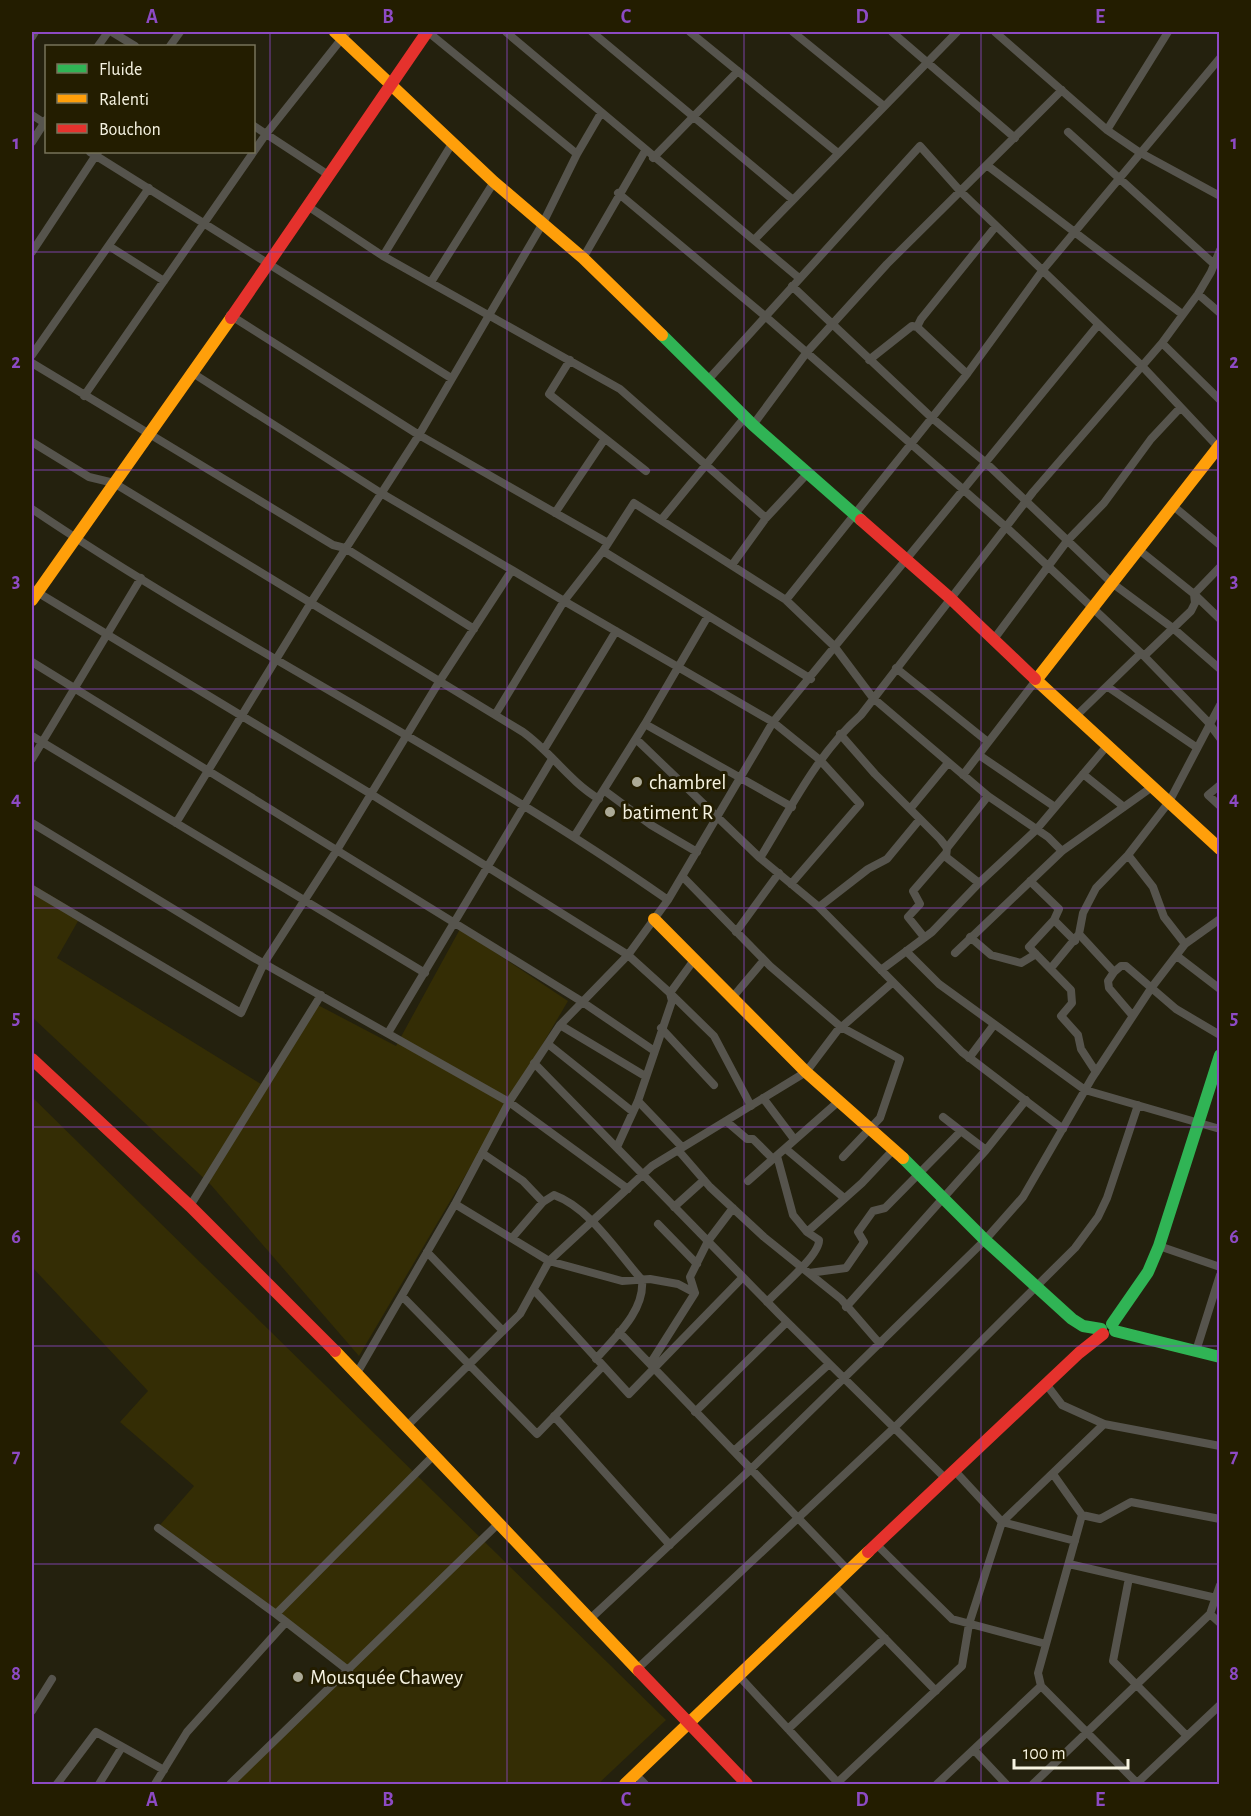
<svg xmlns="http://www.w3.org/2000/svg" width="1251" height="1816" viewBox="0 0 1251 1816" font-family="'Alegreya Sans',sans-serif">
  <rect width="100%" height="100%" fill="#24210e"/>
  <path fill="#342d05" d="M32,884L82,914L57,958L261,1084L314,1003L396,1046L460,929L568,1001L359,1356L211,1185L32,1017Z
    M32,1097L666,1720L598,1784H233L345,1672L160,1525L194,1486L120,1422L148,1391L32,1267Z"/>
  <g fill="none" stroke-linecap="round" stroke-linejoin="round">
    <path stroke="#56544d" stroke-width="8" d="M112,32L135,46
      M428,32L577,154
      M506,32L799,278
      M592,32L792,199
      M690,32L838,153
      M793,32L884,106
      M892,32L1015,138
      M995,32L1107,130L1139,152L1220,196
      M32,37L35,32
      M98,46L108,32
      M170,46L180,32
      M32,115L46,124
      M254,126L330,176
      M1107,130L1168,32
      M1068,132L1214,264
      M32,142L46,120
      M90,152L451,378
      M653,158L738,71
      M988,166L1182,314
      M618,193L765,316L1006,527L1144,656L1208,722L1220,738
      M309,207L383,256L620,389L766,518
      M754,240L957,32
      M109,246L164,281
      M32,252L98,152
      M383,256L453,142
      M583,258L645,151
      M431,282L494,182
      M792,286L932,418L985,462L1112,583L1174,629L1220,669
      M1198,294L1220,313
      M230,315L419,435L608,543
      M917,327L967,374
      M1162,343L1220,400
      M32,355L149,188
      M570,360L549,394L646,471
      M869,360L912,326L917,327L921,319L996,226
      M32,363L333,545L345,548L474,629
      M191,372L381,493L512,570
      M707,381L920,146L961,192L1142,366L1220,449
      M84,396L266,134L347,32
      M753,425L807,352L887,264L1062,90
      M32,442L89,477L114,483L523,732C551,752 569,781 599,799
      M1172,505L1220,545
      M32,509C238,648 464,757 668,900
      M555,513L604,440
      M661,520L745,417
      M1138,549L1194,594L1220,619
      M603,551L811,679
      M732,565L766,518L807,474
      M32,589L371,794L628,955L670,993L672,1001L638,1101L617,1147
      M786,600L967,374L1042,271L1220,58
      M708,616L645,724L792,807
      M994,639L1067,541L1104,503L1151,439L1180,408
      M1144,656L1191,611L1195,603L1194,594L1220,567
      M32,662L581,1001L653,1050
      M896,668L988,742
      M1108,687L1196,747
      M1075,717L1140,654
      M840,734L875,774L940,839L947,848L946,857L979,883L932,932L881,970
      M32,736L425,973
      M636,739L760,858L819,907L962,1052L1063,1129
      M545,748L616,631
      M979,755L1055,807
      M32,759L141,578
      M1083,774L1124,807
      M963,775L1037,679
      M1220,785L1208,795L1220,806
      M605,791L651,825L697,852
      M910,809L948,763
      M32,823L254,958L509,1102L628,1189
      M176,823L310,604L419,435L543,223L577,154L601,113
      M574,837L645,724
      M947,848L988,796
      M1128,855L1153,887L1164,917L1185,944
      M760,858C791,808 817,754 861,715L1033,492L1162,343L1198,294L1211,272L1220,250
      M684,878L770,966L841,1027L900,1059L880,1118L843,1157
      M1030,881L1059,909L1054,920L1075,941
      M979,883L1036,830L1106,747
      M791,884L860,804L820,760L773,722L564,601L603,551L634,503L786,600L834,646L873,698L988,796L1048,837L1062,851
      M32,889L241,1013L264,963L337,850L439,682L512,570L564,601L495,715
      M819,907L868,869L887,859L920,819
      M1054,920L1029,947L1071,990L1072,1003L1061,1016L1078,1035L1081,1049L1096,1072
      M736,932L779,873
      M1079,934L1114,972L1108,981L1109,988L1132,1015
      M924,937L908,917L920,904L913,891L945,854
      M970,937L991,955L1021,963L1036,954
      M906,951L939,984L1085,1090L1220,1129
      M955,953L1062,851L1152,787
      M1177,956L1220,989
      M694,960L670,993L714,1036L751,1106
      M1051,968L1079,934L1083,913L1096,888L1128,855L1169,802L1220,705
      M1114,972L1121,966H1126L1176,1009L1220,1035
      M732,998L764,960
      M560,1025L645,1076
      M661,1028L714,1085
      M388,1033L552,759
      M548,1044L633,1112
      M969,1058L993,1026
      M534,1063L779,1314L945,1478
      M763,1098L794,1139
      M638,1101L682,1147
      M943,1117L961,1131
      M726,1121L747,1139H753L772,1158
      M786,1149L843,1197
      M678,1150L710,1187L764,1237L841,1299L880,1344
      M482,1153L523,1181L543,1202
      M777,1156L793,1215L807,1232L862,1183L894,1149
      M748,1181L839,1101
      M455,1204L549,1261L622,1281L650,1279L678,1284L695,1293
      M190,1206L321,995
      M674,1207L704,1180
      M733,1208L708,1241L690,1277L695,1293L650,1364L848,1570
      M658,1224L697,1264
      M512,1238L543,1202L554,1195C590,1208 617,1252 642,1280C645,1311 615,1337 596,1359
      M1159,1246L1220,1267
      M427,1252L503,1331
      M809,1273L846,1268L864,1242L858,1232L873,1211L885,1208L961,1131L986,1150
      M534,1290L629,1394L743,1277
      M402,1296L537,1434L603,1366
      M767,1302C779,1289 820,1255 819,1240L807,1232
      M846,1307L986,1150L1026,1100
      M619,1332L650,1364
      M1196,1351L1220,1275
      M357,1373L455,1204L509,1102L560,1025L628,955L668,900L773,722L1098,325
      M1046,1384L1062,1405L1104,1424L1220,1446
      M695,1412L787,1322
      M554,1416L670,1545
      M407,1426L520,1314L549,1261L652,1166L806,1072L837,1031L893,982
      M734,1451L829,1364
      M954,1470L1002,1522L1075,1541
      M1053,1474L1082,1515L1100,1519L1131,1502L1220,1519
      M1082,1515L1038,1673L1041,1686L1138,1784
      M158,1528L276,1614L349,1671
      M876,1544L952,1619L1046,1644
      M1069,1564L1216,1598
      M1129,1578L1113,1661L1187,1736
      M833,1585L936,1691
      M276,1614L434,1455
      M1210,1614L1220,1623
      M590,1619L751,1469L985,1240L1023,1197L1092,1078L1152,987L1185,944L1220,919
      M637,1669L895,1427L1075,1248L1098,1217L1107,1198L1138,1105
      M738,1675L839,1784
      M32,1711L52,1679
      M788,1729L885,1638
      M974,1750L1006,1784
      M635,1774L645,1784
      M57,1784L96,1732L164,1770
      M99,1784L122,1747
      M155,1784L187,1732L286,1622
      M230,1784L499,1523
      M836,1784L962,1666L969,1624L1002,1522L1104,1424
      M937,1784L1041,1686
      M1033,1784L1210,1614L1220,1585
      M1136,1784L1220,1705"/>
    <path stroke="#30b455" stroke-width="12" d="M662,335L753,425L861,520
      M903,1158L985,1240L1072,1319L1083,1326L1101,1329
      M1112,1324L1148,1272L1159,1246L1220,1055
      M1115,1331L1220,1357"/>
    <path stroke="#ff9f0a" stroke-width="12" d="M335,32L494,182L583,258L662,335
      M32,600L231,318
      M1035,679L1220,849
      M1037,679L1220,445
      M654,919L806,1072L903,1158
      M335,1351L639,1671
      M625,1784L868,1552"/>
    <path stroke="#e5322d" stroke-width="12" d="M231,318L427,32
      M861,520L950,598L1035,679
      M32,1059L190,1206L335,1351
      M868,1552L1079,1353L1103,1334
      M639,1671L747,1784"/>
  </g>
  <path fill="none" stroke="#8d4ac4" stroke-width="1.5" stroke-opacity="0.55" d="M270,32V1784M507,32V1784M744,32V1784M981,32V1784M32,252H1220M32,470H1220M32,689H1220M32,908H1220M32,1127H1220M32,1346H1220M32,1564H1220"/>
  <g fill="#acaa97" stroke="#231d00" stroke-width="2">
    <circle cx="637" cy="782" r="6"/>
    <circle cx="610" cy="812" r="6"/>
    <circle cx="298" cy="1677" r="6"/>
  </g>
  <g text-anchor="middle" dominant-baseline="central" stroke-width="6" stroke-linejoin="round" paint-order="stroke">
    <g font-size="21" fill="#f6f3e1" stroke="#231d00" text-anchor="start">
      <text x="649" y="782">chambrel</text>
      <text x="622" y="812">batiment R</text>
      <text x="310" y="1677">Mousquée Chawey</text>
    </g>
  </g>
  <rect width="1251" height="1816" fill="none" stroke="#231d00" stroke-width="66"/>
  <rect x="45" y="45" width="210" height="108" fill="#231d00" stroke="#77735a" stroke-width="1.5"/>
  <rect x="57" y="64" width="30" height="9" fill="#30b455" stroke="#77735a" stroke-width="1.5"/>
  <text x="99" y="75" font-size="18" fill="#f6f3e1">Fluide</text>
  <rect x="57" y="94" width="30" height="9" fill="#ff9f0a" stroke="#77735a" stroke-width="1.5"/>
  <text x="99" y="105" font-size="18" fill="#f6f3e1">Ralenti</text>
  <rect x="57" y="124" width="30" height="9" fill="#e5322d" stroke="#77735a" stroke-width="1.5"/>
  <text x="99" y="135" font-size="18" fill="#f6f3e1">Bouchon</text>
  <path d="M1014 1759v9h114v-9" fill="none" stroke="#f6f3e1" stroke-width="3"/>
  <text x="1023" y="1759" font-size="18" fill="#f6f3e1" stroke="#231d00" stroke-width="4.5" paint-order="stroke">100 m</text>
  <rect x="33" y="33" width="1185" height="1750" fill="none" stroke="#8d4ac4" stroke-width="2"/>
  <g font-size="20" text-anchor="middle" font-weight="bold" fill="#8d4ac4">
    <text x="152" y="23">A</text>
    <text x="388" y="23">B</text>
    <text x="626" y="23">C</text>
    <text x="862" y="23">D</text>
    <text x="1100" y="23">E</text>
    <text x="16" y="149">1</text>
    <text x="1234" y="149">1</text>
    <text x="16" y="368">2</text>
    <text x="1234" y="368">2</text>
    <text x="16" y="587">3</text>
    <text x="1234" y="587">3</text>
    <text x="16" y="805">4</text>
    <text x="1234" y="805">4</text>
    <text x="16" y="1024">5</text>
    <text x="1234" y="1024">5</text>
    <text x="16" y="1243">6</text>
    <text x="1234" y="1243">6</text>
    <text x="16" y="1462">7</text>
    <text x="1234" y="1462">7</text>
    <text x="16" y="1680">8</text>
    <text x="1234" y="1680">8</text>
    <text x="152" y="1806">A</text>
    <text x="388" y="1806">B</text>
    <text x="626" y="1806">C</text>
    <text x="862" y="1806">D</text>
    <text x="1100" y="1806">E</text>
  </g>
</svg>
